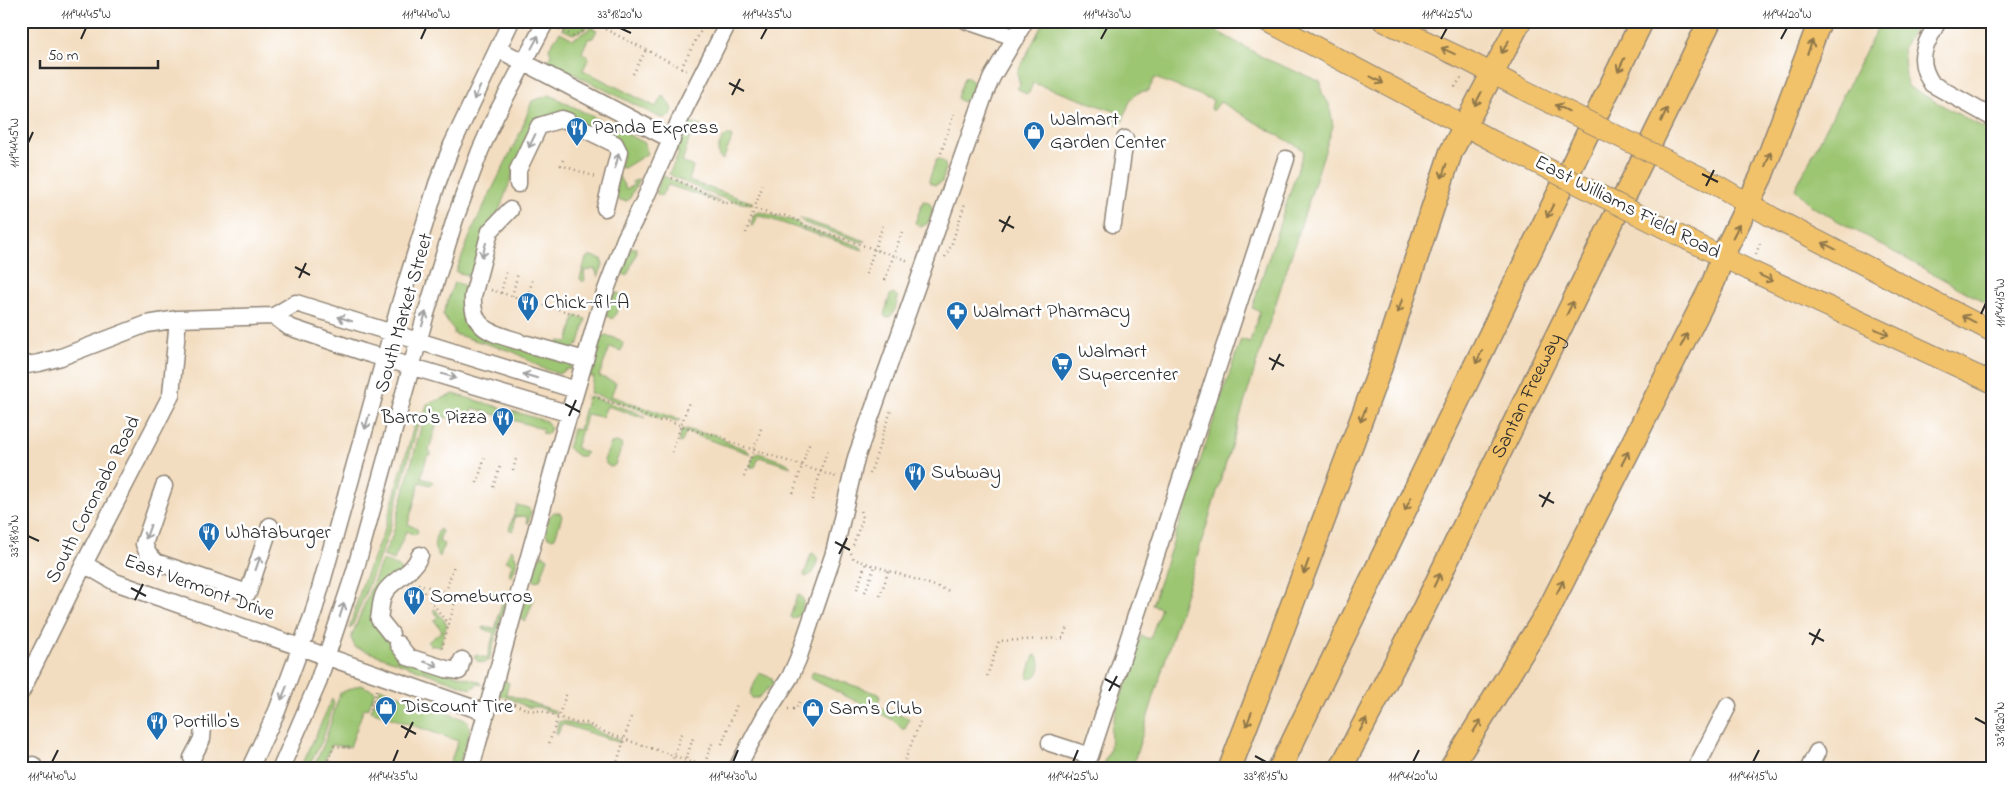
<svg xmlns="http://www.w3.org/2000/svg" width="2014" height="789" viewBox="0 0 2014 789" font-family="'Indie Flower',sans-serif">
  <rect width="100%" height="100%" fill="#fff"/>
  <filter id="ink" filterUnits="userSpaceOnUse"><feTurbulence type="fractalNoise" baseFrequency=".02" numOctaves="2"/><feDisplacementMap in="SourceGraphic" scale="10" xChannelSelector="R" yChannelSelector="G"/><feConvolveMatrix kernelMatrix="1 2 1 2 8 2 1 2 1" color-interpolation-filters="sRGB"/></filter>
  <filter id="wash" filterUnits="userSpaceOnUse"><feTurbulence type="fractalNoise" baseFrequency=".0096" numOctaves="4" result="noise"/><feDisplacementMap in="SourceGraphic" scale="20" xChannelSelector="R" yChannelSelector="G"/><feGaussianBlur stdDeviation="1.12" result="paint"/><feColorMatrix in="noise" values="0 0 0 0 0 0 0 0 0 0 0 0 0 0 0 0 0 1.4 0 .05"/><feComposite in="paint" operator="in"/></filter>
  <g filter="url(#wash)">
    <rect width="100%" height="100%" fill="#f3ddc0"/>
    <path fill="#9dc673" stroke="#64784f" d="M568,21H588L585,29L573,34L562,29Z
      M1044,21H1199L1266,59L1321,82L1322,93L1329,104L1333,126L1260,352L1132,768H1101L1110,750L1111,728L1141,636L1150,639L1161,608L1152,605L1241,339L1250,342L1260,311L1252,308L1304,150L1220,102L1213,111L1211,109L1213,100L1155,78L1148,91C1131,90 1128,106 1123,120L1122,123L1116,125L1114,123L1117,112L1033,83L1029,93L1026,94L1017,88L1020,85L1017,73Z
      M1881,21H1917L1903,49L1907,86L1993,133V307L1813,207L1795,189Z
      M590,27L597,30L593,38L588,39L582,52L589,58L583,70L656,107L662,96H664L672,109L670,116L664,118L659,117L548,61L551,55L549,48L560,32L573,39L588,30Z
      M967,77L974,83L969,99L962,102L957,98L964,78Z
      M550,95L645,143L647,154L624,168L619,167L624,152L557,115L514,171L474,277L456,272L473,228L521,131L532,101Z
      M691,123L701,126L705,131L703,137L691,134L682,162L693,167L689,181L754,203C738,208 685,183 669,174L679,153L674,150L686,126Z
      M726,136H731L732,138L723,160L719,157C716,151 720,140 726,136Z
      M939,159L944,162L946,168L942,182L935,185L930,183L929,180L936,160Z
      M618,175L626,189L634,185L632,182L639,179L630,198L627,201L619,200L615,196Z
      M662,175C681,186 702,193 722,203L668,185L661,196L656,193Z
      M923,201L929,202L933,210L928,223L921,227L915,223Z
      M760,212L797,222L802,227L860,246L863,250L758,215L754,225L751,226L754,214Z
      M799,218L866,241L861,242L804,223Z
      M631,248H636L637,252L627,276L622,273Z
      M591,256L602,259L603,265L598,277L595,269L584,271L585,280L583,282L580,279L586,258Z
      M454,282L470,287V318L569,361L572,370L567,369L559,374L542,368L514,352L454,334V330L443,315Z
      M617,293L620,294L622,297L615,316L612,319L606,315L611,298Z
      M893,293L897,296C898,303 895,312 890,317L886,318L884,315L890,295Z
      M575,316L586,319L579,343L572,350L557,346L559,341L568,342Z
      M606,335L620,340L623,343L621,351L610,347L599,376L616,383L611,396L681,420L676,421L666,418L660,419L633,407L590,393L594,377L589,376L599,340L600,337Z
      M454,394L546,421L551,428L548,434L542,433L543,429L473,408L471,416L454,412L449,418L439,416L429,450L431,454L427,456L421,478L432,481L433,483L431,485L420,482L408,524L417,529L418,532L415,535L406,531L394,560L383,556L392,537L427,404Z
      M588,396L636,412L645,418L607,406L602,417L587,414L576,448L587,453L584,456H578L568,448L573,429L579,430Z
      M418,412L420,416L388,535L352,627L349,629L363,582L385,528Z
      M687,429C698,433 700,433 711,434C719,435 725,442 733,445C740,447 746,448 751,454L686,432L682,442L679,443L681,431Z
      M617,442L621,444L622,446L615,465L612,467L607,465L604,460L611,443Z
      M759,453L787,463L791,467L759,457L755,467H750L754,455Z
      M517,505L528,508L531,511L528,524L526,516L514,517V528L512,531L509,529Z
      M554,512L560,513L562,516L555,538L552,539L547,536C544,529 548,516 554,512Z
      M439,529L442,531L439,542L444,544L440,557C431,548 435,539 439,529Z
      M512,549L517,561L512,577L509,575L512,563L506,561L510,550Z
      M813,553L818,559L813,573L805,577L804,575L811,554Z
      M543,555L548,558L540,580L534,581L532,578L538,558Z
      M382,560L397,566L402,571L379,596L405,659L480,682L482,685L478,684L471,689L355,647L351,638Z
      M494,592L502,593L506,600L489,660C484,664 478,663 474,657L476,655L487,658L494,633L482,628L484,627L495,629L503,600L493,597L492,594Z
      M800,595L804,601L800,615L792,619L790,617L797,596Z
      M528,598L532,597L534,599L525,622L520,618L525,600Z
      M435,609L447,624L440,647L430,645L428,642L442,631L434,620L438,617L433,610Z
      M1036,655C1044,662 1039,679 1029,679L1027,677L1034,656Z
      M813,672L879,694L880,696L877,707L909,718L905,729H902L893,720L810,678Z
      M759,673L772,678L773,684L758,698H752L750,694Z
      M505,681L509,683L506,694L556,711L554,713L538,707H527L511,699L499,695L503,683Z
      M360,685L375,691L368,709L364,708L350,747L332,745L325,759L329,762L326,768H313L324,744L340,693Z
      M380,688L468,721L470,731L458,768H448L458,741L371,711Z
      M332,699L334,703L322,741L308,768H301Z
      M563,721L577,725H588L603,734L617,739L621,743L562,724L558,734L556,735L558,722Z"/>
  </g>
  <g filter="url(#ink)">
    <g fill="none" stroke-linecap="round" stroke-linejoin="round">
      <g stroke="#8f8476" stroke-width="19">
        <path id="minor" d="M967,21L1017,38
          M1938,21C1925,46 1915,58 1932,84L1993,118
          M498,49L672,140
          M580,127L615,144L619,152L605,208
          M518,184V170L539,126L562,119L568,121
          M510,210L490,231L473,296C471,329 491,333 518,341
          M1113,224L1125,139
          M527,344L585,360
          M21,366L39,363L61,357L147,324L178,319L274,316
          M570,414L363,352L289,327L274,316L296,303L576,390
          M164,486L144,544L148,554L156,562L248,593L270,526
          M84,564L115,582L487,713
          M391,634L379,619C381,610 380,600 385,592C395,577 412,575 420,555
          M398,644L408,657L446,669L459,671L462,660
          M21,692L84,564L171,395L178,319
          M1050,743L1090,756L1286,159
          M192,758L202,739L203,727
          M32,768L33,765
          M250,768L277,711L313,614L401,300L437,184L452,145L511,21
          M281,768L317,685L355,571L425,317L455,219L480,151L496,115L546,21
          M471,768L555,462L603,298L625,239L645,199L685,108L729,21
          M737,768L766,714L790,677L798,659L834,553L856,458L985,93L992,77L1025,21
          M1696,768L1728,706
          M1809,768L1817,752"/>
      </g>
      <g stroke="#8f8476" stroke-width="22">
        <path id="major" d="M1267,21L1495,142
          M1383,21L1468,61L1520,88
          M1715,184L1772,217L1993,332
          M1690,241L1749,270L1993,383"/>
      </g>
      <g stroke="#8f8476" stroke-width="25">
        <g id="highway">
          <path d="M1230,768L1271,661L1380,369L1451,152L1520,21"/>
          <path d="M1280,768L1642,21"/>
          <path id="s1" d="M1341,768L1424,608L1710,21"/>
          <path d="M1451,768L1548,611L1714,281L1722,257L1761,177L1820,21"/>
        </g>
      </g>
      <path stroke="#8f8476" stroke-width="2.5" stroke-dasharray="1 4" stroke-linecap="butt" d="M559,29L573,36L586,29L591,22L688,71
        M681,68L703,27L692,21
        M633,74L646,50
        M1455,87L1461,78
        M941,153L955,110
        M563,160L561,165L596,177
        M672,178L726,203H738L776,216L783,215L797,220L803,225L909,261
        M746,233L763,184
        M1756,254L1760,243
        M945,257L951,246L965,203
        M866,274L883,225
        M885,280L902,232
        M491,290L582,316
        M501,293L507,269
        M512,296L518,273
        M527,301L533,277
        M589,395L637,411L647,417L659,421L665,420C677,424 688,428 700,432C711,435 720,433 730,442L836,477
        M672,452L689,402
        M513,470L516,459
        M870,474L891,410
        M744,477L762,426
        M477,483L485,457
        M493,487L500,466
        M793,493L810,442
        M812,500L828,448
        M853,545L863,518L861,510
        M851,553L854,559L950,591
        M418,584L457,595L442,648
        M418,584L448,624
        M857,589L866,563
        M446,592L454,565
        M865,592L875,566
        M880,596L889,570
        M431,601L444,592
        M987,676L999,641L1063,638L1067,627
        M505,700L528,710L541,711L576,723H586L609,734L710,768
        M788,709H796L801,699
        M370,710L377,690
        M549,743L567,692
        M722,744L737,704
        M905,760L920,722
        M616,766L632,714
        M347,768L328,759L334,746L350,748
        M670,768L682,731
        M683,768L694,735
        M703,768L713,741"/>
      <use href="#minor" stroke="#fff" stroke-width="16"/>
      <use href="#major" stroke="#f2c26a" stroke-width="20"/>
      <use href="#highway" stroke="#f2c26a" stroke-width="22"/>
      <g stroke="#8f8476" stroke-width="22" stroke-linecap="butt">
        <path id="major-bridge" d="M1520,88L1715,184
          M1495,142L1690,241"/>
      </g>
      <use href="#major-bridge" stroke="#f2c26a" stroke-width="20"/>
    </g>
    <defs><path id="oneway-shaft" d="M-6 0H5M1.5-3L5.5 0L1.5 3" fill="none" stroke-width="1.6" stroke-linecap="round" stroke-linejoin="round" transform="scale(1.25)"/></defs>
    <g stroke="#a0a0a0">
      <use href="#oneway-shaft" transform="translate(535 42) rotate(-62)"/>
      <use href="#oneway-shaft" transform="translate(477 93) rotate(116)"/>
      <use href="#oneway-shaft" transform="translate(532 141) rotate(116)"/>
      <use href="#oneway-shaft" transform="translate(617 161) rotate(-76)"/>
      <use href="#oneway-shaft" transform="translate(484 250) rotate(105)"/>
      <use href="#oneway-shaft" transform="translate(345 319) rotate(-162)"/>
      <use href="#oneway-shaft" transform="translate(424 319) rotate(-74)"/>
      <use href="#oneway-shaft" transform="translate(449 376) rotate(17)"/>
      <use href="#oneway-shaft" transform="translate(530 376) rotate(-163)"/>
      <use href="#oneway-shaft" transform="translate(367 422) rotate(106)"/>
      <use href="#oneway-shaft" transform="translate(148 532) rotate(110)"/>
      <use href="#oneway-shaft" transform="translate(258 563) rotate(-71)"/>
      <use href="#oneway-shaft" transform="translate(342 610) rotate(-72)"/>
      <use href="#oneway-shaft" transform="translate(431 664) rotate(19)"/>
      <use href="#oneway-shaft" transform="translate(284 693) rotate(112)"/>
    </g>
    <g stroke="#8e764a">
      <use href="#oneway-shaft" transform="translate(1505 47) rotate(120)"/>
      <use href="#oneway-shaft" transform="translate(1810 47) rotate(-69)"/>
      <use href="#oneway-shaft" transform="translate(1448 51) rotate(-155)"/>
      <use href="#oneway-shaft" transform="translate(1621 65) rotate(116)"/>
      <use href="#oneway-shaft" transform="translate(1377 80) rotate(28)"/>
      <use href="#oneway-shaft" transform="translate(1478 99) rotate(117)"/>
      <use href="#oneway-shaft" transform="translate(1562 108) rotate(-154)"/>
      <use href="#oneway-shaft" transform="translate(1664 115) rotate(-64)"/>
      <use href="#oneway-shaft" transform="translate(1768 159) rotate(-69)"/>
      <use href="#oneway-shaft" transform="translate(1444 171) rotate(108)"/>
      <use href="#oneway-shaft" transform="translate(1550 211) rotate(116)"/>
      <use href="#oneway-shaft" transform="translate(1736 231) rotate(-63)"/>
      <use href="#oneway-shaft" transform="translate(1829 246) rotate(-153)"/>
      <use href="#oneway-shaft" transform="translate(1766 278) rotate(25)"/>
      <use href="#oneway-shaft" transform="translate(1400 306) rotate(108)"/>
      <use href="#oneway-shaft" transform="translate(1570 308) rotate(-64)"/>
      <use href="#oneway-shaft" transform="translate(1969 319) rotate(-152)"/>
      <use href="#oneway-shaft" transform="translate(1882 332) rotate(25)"/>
      <use href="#oneway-shaft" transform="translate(1684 340) rotate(-63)"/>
      <use href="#oneway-shaft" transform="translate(1479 357) rotate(116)"/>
      <use href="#oneway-shaft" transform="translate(1363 415) rotate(111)"/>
      <use href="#oneway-shaft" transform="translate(1625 458) rotate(-63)"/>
      <use href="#oneway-shaft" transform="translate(1408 504) rotate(116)"/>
      <use href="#oneway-shaft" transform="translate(1306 567) rotate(110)"/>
      <use href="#oneway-shaft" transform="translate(1437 580) rotate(-64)"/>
      <use href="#oneway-shaft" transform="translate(1560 587) rotate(-63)"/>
      <use href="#oneway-shaft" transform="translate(1249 719) rotate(111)"/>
      <use href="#oneway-shaft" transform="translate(1363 725) rotate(-63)"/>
      <use href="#oneway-shaft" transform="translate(1477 726) rotate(-58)"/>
    </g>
  </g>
  <path fill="none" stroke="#2b2b2b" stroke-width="2" d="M620,28L631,33M81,39L86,28M421,39L426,28M761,39L767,28M1101,39L1107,28M1441,39L1447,28M1781,39L1787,28M729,83L744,91M732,95L740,79M28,143L33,132M1702,174L1718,182M1706,186L1714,170M999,220L1014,228M1002,232L1010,216M295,267L310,275M299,278L306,263M1981,314L1986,303M1269,358L1284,366M1272,370L1280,354M565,404L580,412M569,416L576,400M1539,495L1554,503M1542,507L1550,492M28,536L39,541M835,542L850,550M839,554L847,538M131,588L146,596M135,600L143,584M1809,633L1824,641M1812,645L1820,629M1105,679L1120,687M1109,691L1117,676M1975,718L1986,724M401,726L416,734M405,738L413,722M1255,756L1266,762M52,762L58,750M393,762L398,750M733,762L738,750M1073,762L1078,750M1413,762L1419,750M1753,762L1759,750"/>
  <defs>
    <g id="restaurant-pin" transform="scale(1.125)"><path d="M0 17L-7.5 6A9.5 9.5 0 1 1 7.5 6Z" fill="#1f6fb2" stroke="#fff"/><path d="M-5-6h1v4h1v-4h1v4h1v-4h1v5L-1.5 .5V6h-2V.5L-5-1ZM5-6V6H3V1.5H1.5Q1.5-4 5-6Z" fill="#fff"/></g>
    <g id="shop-pin" transform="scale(1.125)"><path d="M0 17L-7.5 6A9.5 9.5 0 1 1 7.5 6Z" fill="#1f6fb2" stroke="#fff"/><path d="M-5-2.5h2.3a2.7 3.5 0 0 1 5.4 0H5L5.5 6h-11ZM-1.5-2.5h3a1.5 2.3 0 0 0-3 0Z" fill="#fff"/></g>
    <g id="pharmacy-pin" transform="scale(1.125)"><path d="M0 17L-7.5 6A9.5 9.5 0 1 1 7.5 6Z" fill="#1f6fb2" stroke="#fff"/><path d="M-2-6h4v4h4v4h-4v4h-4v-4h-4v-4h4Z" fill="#fff"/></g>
    <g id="supermarket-pin" transform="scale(1.125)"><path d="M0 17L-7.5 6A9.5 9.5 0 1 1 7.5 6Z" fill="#1f6fb2" stroke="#fff"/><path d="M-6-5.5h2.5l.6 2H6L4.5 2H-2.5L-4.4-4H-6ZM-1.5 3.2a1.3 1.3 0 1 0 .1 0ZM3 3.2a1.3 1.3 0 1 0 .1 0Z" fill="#fff"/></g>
  </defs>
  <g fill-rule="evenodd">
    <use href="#restaurant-pin" x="577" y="128"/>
    <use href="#shop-pin" x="1034" y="132"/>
    <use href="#restaurant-pin" x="528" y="303"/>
    <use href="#pharmacy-pin" x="957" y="312"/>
    <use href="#supermarket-pin" x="1062" y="363"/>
    <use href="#restaurant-pin" x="503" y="418"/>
    <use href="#restaurant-pin" x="915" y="473"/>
    <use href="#restaurant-pin" x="209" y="533"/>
    <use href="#restaurant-pin" x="414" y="597"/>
    <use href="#shop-pin" x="386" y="707"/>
    <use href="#shop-pin" x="813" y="709"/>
    <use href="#restaurant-pin" x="157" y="722"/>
  </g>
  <g text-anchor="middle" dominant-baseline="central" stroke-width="5" stroke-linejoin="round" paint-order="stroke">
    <g font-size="20" fill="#2b2b2b" stroke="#fff" text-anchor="start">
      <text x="1050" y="120">Walmart<tspan x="1050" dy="23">Garden Center</tspan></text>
      <text x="593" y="128">Panda Express</text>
      <text x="544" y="303">Chick-fil-A</text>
      <text x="973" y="312">Walmart Pharmacy</text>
      <text x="1078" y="352">Walmart<tspan x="1078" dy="23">Supercenter</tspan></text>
      <text x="487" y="418" text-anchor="end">Barro's Pizza</text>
      <text x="931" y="473">Subway</text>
      <text x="225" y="533">Whataburger</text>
      <text x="430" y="597">Someburros</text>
      <text x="402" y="707">Discount Tire</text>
      <text x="829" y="709">Sam's Club</text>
      <text x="173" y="722">Portillo's</text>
    </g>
    <g font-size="20" fill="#2b2b2b" stroke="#fff">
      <text transform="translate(1627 208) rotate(27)">East Williams Field Road</text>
      <text transform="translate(405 313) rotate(-74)">South Market Street</text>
      <text stroke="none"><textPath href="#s1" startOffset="416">Santan Freeway</textPath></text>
      <text transform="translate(94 500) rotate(-63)">South Coronado Road</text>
      <text transform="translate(199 588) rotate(20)">East Vermont Drive</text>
    </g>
  </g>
  <rect width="2014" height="789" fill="none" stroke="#fff" stroke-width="55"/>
  <path d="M40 60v8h118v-8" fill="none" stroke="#2b2b2b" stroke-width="2.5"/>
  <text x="48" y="60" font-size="15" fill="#2b2b2b" stroke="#ffffff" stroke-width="4" paint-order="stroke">50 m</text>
  <rect x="28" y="28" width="1958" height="734" fill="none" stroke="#2b2b2b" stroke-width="2"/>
  <g font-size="12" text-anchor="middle" fill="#2b2b2b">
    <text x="86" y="18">111°44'45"W</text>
    <text x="426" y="18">111°44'40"W</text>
    <text x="620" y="18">33°18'20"N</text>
    <text x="767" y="18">111°44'35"W</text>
    <text x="1107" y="18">111°44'30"W</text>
    <text x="1447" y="18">111°44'25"W</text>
    <text x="1787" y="18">111°44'20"W</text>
    <text transform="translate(14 143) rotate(-90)" y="4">111°44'45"W</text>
    <text transform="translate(2000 303) rotate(-90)" y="4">111°44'15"W</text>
    <text transform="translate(14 536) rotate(-90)" y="4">33°18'10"N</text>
    <text transform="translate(2000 724) rotate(-90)" y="4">33°18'20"N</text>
    <text x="52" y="780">111°44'40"W</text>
    <text x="393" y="780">111°44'35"W</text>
    <text x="733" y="780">111°44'30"W</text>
    <text x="1073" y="780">111°44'25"W</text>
    <text x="1266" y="780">33°18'15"N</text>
    <text x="1413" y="780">111°44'20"W</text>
    <text x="1753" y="780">111°44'15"W</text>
  </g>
</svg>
